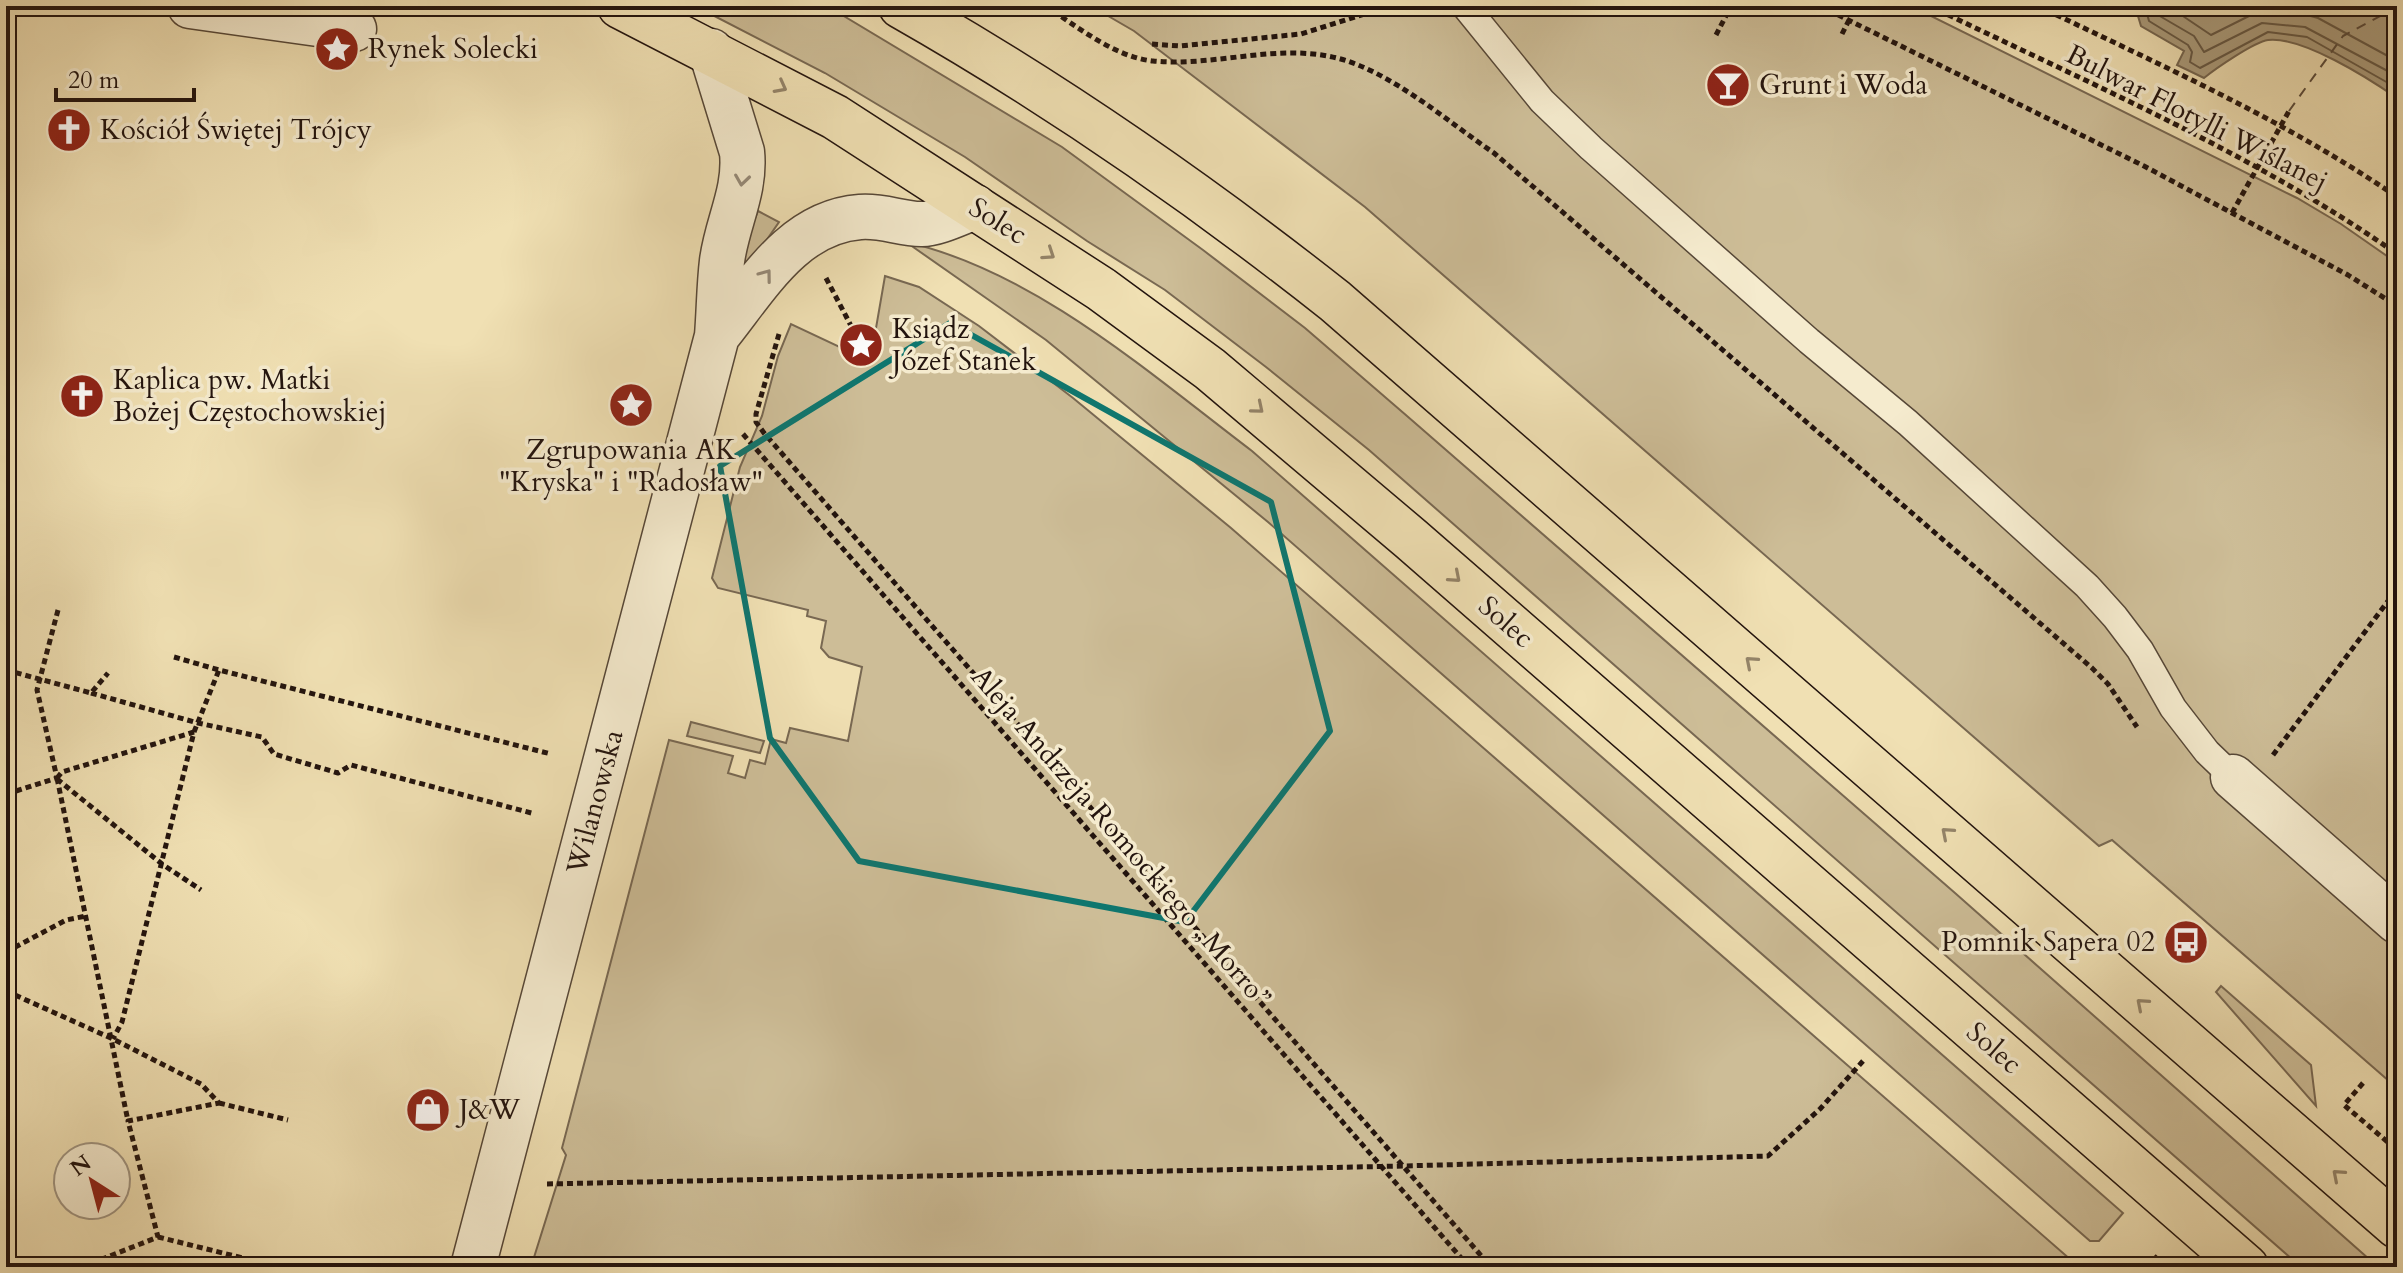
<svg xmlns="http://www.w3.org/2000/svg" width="2403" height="1273" viewBox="0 0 2403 1273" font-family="Cardo,serif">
  <rect width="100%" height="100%" fill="#f0e0b3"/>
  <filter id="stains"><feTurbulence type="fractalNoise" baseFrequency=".0025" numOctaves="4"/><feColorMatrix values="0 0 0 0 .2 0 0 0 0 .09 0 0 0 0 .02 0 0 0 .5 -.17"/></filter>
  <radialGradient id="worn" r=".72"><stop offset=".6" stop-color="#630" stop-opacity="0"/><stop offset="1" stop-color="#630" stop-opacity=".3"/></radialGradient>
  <path fill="#cdbd97" stroke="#786852" stroke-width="2" d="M695,6H827L1062,147L1203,250L1305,328L1407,416L1955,893L2378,1267H2301L1369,450L1266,367L1165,290L1087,241L965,157L825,73Z
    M1091,6H1911L2297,198L2341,224L2397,263V1088L2112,840L2099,846L1365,207L1134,31Z
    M758,211L779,222L737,283L746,240Z
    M906,242C1034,271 1149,373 1252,451L2123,1213L2099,1241H2090L1268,522L1046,340Z
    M885,276L919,287L979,326L1073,398L1231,528L2079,1267H531L566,1155L562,1148L669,740L733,756L728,773L745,778L750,760L765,764L771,739L786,743L790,728L848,741L862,667L829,657L821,648L826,621L807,616L808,610L718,588L712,578L740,467L762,416L778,356L791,324L865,359L871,357Z
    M691,722L764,741L760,753L687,736Z
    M2221,986L2311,1065L2316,1106L2216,992Z"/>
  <path fill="#aa9b7b" stroke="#74654f" stroke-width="2" d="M2135,6H2397V98C2368,78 2302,36 2268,40C2254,42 2215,69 2204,78L2177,65L2184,51L2141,26Z"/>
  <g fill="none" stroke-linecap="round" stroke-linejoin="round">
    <path stroke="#665844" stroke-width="2" d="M2145,6L2149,21L2188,45L2192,52L2190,62L2200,68L2268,32L2307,37L2397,88
      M2156,6L2158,15L2194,36L2204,52L2262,23L2305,27L2397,76
      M2168,6L2211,35L2259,11L2307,15L2318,18L2397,61"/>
    <path stroke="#594a3a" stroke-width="2" stroke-dasharray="10 8" stroke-linecap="butt" d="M2289,111L2343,36L2397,7"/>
    <g stroke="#564737" stroke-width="29">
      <path id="lane" d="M1465,6L1542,101L1591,148L1809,341L1908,423L2087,586L2115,617L2140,650L2173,708L2207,752L2233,777"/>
    </g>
    <g stroke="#564737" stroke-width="47">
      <path id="street" d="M190,6L354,29
        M717,336C756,288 792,222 860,217C882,215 901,224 921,224C935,225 961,212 975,207
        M2233,777L2397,921
        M473,1267L717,336C719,312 719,286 722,261C727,223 746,191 742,152L711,51"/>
    </g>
    <g stroke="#23140e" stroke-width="47">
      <path id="primary" d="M620,6L835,117L1101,289L1210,369L1411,539L2246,1267
        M901,6C1054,93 1197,192 1335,301L2397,1226"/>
    </g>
    <path stroke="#23140e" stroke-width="5" stroke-dasharray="6 4" stroke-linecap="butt" d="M1045,6C1077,26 1114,57 1153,61C1214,67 1277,43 1337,58C1392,72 1448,122 1494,153L2092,668L2108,684L2137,727
      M1820,6L2144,166L2348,275L2397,306
      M1930,6C2088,83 2253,153 2397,254
      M2038,6C2160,65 2285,120 2397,197
      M1648,16L1653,6
      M1842,34L1849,20
      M1716,35L1731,6
      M1152,44L1180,46L1301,34L1390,6
      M2232,213L2289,111
      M826,278L859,341
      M779,334L756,414V422L764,433L1491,1267
      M743,434L1469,1267
      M174,657L219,670L551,754
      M6,670L91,693L108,673
      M91,693L198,723L262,737L274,754L338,773L351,765L535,814
      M194,732L219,670
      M2273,755L2397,589
      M57,778L62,772L194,732L122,1022L113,1039
      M57,778L128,1121
      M57,779L162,864L201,890
      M16,791L57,778L37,690L58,610
      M6,952L66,920L86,916
      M6,991L113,1039L201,1084L219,1103L128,1121L158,1237L82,1267
      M2363,1083L2344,1105L2397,1150
      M219,1103L288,1120
      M547,1184L1403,1166L1768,1156L1820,1109L1863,1061
      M158,1237L251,1260
      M2154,1256L2166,1267"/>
    <use href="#lane" stroke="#f5ebce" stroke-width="26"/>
    <use href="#street" stroke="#f5ebce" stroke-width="44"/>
    <use href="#primary" stroke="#f0e0b3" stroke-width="44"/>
  </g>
  <defs><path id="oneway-chevron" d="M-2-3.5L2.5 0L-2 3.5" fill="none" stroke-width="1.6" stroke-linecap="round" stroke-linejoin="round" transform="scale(2)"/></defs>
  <g stroke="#948469">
    <use href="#oneway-chevron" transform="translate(781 87) rotate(28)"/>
    <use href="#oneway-chevron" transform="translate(1049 254) rotate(34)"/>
    <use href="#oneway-chevron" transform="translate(1258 408) rotate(40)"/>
    <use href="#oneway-chevron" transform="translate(1455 577) rotate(41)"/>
    <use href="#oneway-chevron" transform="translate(1751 662) rotate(-139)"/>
    <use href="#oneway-chevron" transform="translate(1947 833) rotate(-139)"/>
    <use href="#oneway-chevron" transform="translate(2142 1004) rotate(-139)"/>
    <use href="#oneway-chevron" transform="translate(2338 1175) rotate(-139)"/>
  </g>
  <g stroke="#968a78">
    <use href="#oneway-chevron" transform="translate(742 180) rotate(98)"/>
    <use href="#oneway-chevron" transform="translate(766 275) rotate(-53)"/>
  </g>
  <path fill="none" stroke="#0f766e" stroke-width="6" stroke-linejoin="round" d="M950,323L1271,502L1330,731L1185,922L859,861L770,738L720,466Z"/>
  <defs>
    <g id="sight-disc" transform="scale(2.3)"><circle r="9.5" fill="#8f2418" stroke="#f5ebce"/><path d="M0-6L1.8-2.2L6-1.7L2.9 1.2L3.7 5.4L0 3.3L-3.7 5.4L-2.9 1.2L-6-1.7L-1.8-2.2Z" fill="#fff"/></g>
    <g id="bar-disc" transform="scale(2.3)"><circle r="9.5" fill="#8f2418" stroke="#f5ebce"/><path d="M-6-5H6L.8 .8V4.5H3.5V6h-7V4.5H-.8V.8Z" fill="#fff"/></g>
    <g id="church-disc" transform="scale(2.3)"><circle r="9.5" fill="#8f2418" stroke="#f5ebce"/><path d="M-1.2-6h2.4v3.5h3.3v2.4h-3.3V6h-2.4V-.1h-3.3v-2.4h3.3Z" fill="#fff"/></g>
    <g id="bus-disc" transform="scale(2.3)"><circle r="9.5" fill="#8f2418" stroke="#f5ebce"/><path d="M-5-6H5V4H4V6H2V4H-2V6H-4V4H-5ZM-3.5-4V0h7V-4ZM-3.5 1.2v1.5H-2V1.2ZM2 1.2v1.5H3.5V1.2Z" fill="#fff"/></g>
    <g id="shop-disc" transform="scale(2.3)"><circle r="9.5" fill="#8f2418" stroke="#f5ebce"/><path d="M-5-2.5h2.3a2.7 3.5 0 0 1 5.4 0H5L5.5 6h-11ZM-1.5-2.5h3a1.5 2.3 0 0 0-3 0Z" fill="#fff"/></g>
  </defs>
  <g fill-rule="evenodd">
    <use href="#sight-disc" x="337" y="49"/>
    <use href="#bar-disc" x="1728" y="85"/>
    <use href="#church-disc" x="69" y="130"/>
    <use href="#sight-disc" x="861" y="345"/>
    <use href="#church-disc" x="82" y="396"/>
    <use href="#sight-disc" x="631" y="405"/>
    <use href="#bus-disc" x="2186" y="942"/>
    <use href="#shop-disc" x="428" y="1110"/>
  </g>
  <g text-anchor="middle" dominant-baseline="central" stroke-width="7" stroke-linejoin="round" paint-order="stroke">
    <g font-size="28" fill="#23140e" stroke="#f5ebce" text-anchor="start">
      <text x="368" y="49">Rynek Solecki</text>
      <text x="1759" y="85">Grunt i Woda</text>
      <text x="100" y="130">Kościół Świętej Trójcy</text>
      <text x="892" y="329">Ksiądz<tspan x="892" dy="32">Józef Stanek</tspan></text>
      <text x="113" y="380">Kaplica pw. Matki<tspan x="113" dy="32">Bożej Częstochowskiej</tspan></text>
      <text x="631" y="450" text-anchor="middle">Zgrupowania AK<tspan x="631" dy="32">"Kryska" i "Radosław"</tspan></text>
      <text x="2155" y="942" text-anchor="end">Pomnik Sapera 02</text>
      <text x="459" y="1110">J&amp;W</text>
    </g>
    <g font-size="28" fill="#23140e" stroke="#f5ebce">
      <text transform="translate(2197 118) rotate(27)">Bulwar Flotylli Wiślanej</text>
      <text transform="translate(998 221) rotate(32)">Solec</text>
      <text transform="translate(1506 622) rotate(41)">Solec</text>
      <text transform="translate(595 802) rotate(-75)">Wilanowska</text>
      <text transform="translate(1121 837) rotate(49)">Aleja Andrzeja Romockiego „Morro”</text>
      <text transform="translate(1994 1048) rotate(41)">Solec</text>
    </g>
  </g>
  <rect width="2403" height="1273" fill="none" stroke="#f0e0b3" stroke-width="32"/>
  <rect x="8" y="8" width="2387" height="1257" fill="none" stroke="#23140e" stroke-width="4"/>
  <rect x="16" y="16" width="2371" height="1241" fill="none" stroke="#23140e" stroke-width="2"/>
  <g transform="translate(92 1181) rotate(324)"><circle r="38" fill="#f5ebce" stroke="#a19581" stroke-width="2"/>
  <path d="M0-6L14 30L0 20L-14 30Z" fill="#8f2418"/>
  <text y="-12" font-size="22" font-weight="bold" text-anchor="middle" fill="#23140e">N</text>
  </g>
  <path d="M56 88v12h138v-12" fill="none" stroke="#23140e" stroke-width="4"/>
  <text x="68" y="88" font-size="24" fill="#23140e" stroke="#f5ebce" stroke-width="6" paint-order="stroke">20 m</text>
  <rect width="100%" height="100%" filter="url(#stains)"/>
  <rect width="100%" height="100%" fill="url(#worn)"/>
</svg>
